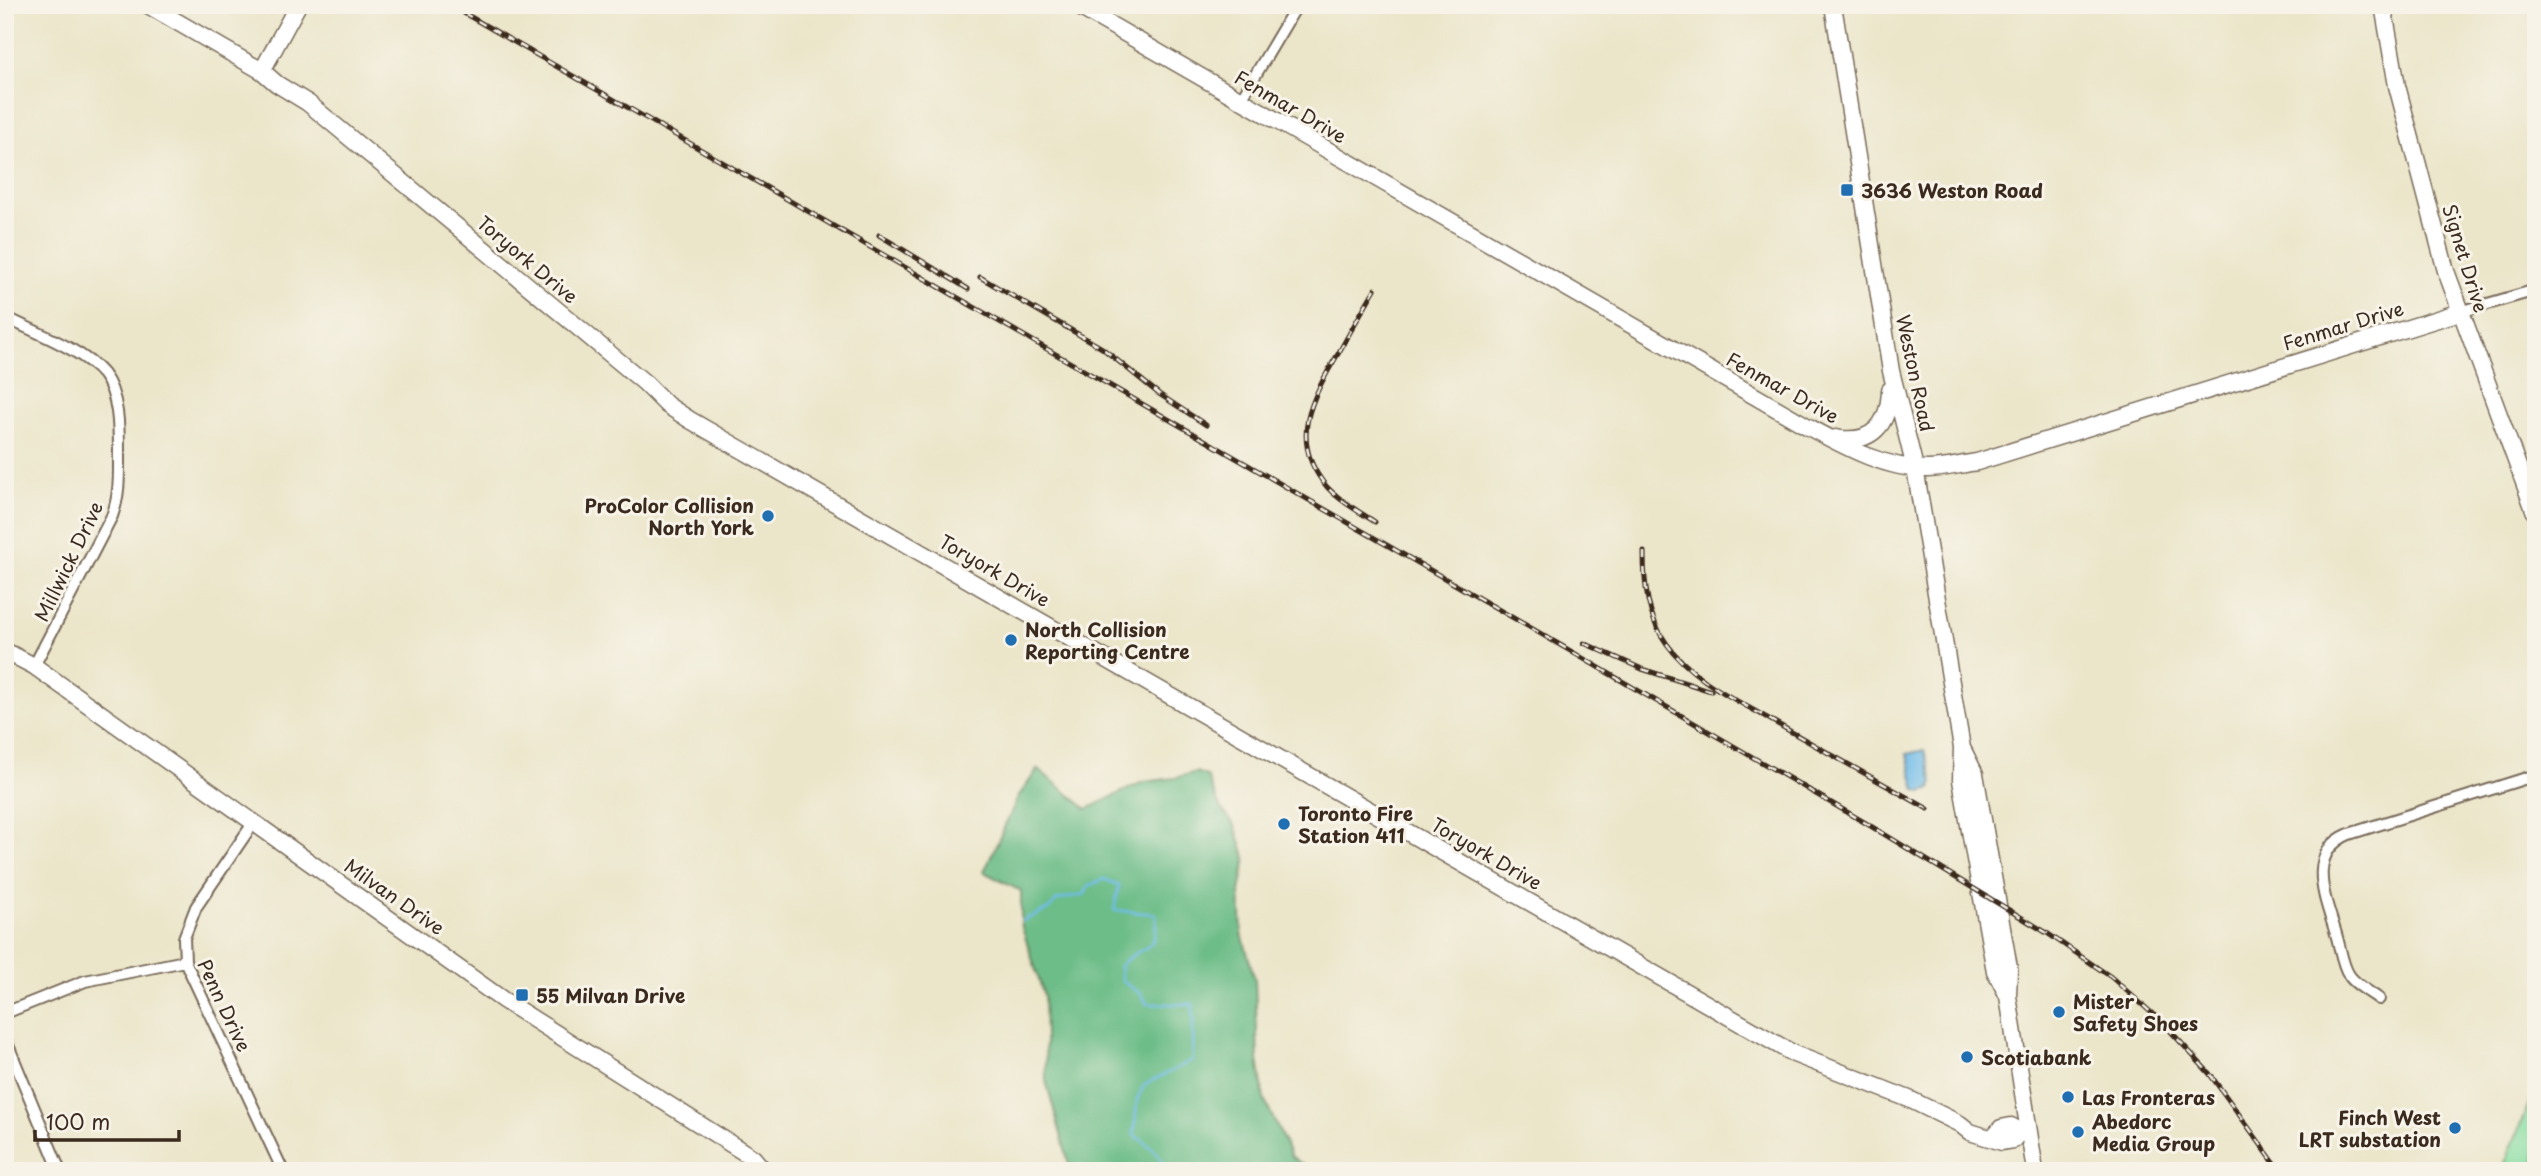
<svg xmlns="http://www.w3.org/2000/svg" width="2541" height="1176" viewBox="0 0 2541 1176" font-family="'Playpen Sans',sans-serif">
  <rect width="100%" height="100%" fill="#f7f3e8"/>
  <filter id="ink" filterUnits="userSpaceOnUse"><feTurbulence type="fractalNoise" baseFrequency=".0143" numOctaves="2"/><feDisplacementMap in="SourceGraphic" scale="14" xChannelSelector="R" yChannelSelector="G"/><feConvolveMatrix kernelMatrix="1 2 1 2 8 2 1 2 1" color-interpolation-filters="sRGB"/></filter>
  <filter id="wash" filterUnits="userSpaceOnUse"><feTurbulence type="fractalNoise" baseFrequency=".00686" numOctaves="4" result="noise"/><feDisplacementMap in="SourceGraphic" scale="28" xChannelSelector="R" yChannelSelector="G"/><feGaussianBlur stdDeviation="1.57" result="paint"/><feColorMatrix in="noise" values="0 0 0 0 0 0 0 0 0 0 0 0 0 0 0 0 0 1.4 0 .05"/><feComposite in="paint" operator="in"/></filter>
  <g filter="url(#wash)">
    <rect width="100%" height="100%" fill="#ebe5c9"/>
    <path fill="#87dea2" stroke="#618460" stroke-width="2" d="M2536,1086V1171H2502Z"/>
    <path fill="#6dbd88" stroke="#547453" stroke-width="2" d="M1038,769L1087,809L1143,782L1175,778L1196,772L1207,776L1219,805L1235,826L1246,859L1240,892L1242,934L1255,980L1258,1059L1264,1099L1291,1156L1311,1171H1071L1046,1081L1044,996L1021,924V891L984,872L1018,797Z"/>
    <path fill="#70bce9" stroke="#567384" stroke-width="2" d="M1924,750L1933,782L1931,789L1923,792L1916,790L1907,754Z"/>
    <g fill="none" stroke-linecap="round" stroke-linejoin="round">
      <path stroke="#70bce9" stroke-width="2.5" d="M1022,921L1049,909L1057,900L1085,894L1088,886L1104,879L1119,885L1114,910L1155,914C1160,957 1140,942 1120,966L1122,981L1141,994L1147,1004H1193V1060L1144,1085L1137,1099L1134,1135C1148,1144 1162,1153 1164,1171"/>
    </g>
  </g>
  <g filter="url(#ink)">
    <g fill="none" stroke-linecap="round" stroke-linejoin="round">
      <g stroke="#796b5a" stroke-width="14">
        <path id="street" d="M1240,101L1297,5
          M2460,312L2536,290
          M5,317C34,332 82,349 103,374C119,394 119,428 119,452C119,474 120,495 112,516L34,666
          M254,822L196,907L184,938L185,961L283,1171
          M2379,999C2370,992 2354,984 2349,975C2342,965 2340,946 2336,934C2326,900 2304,853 2349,834L2536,775
          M5,1013L85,981L185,961
          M5,1038L60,1171"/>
      </g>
      <g stroke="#796b5a" stroke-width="19">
        <path id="secondary" d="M148,5L262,71L277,84L308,103L645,383L667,405L690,420L1794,1054L1909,1099L1960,1124L1970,1132L2002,1142L2013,1140L2020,1131
          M1076,5L1805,425C1842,445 1884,469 1928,469C1944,469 1961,464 1977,462L2460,312
          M1833,5L1891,371L1915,468L1962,748L1961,780L1995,971L2008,996
          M2383,5L2397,86L2446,271L2536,515
          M262,71L298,5
          M1836,438C1872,445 1889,424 1890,390
          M5,651L34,666L503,1000L753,1158L764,1171
          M1963,750L1975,774L2009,968L2008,996L2035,1171
          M1992,1138L2001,1128L2011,1126L2020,1131"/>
      </g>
      <use href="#street" stroke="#fff" stroke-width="10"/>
      <use href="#secondary" stroke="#fff" stroke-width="16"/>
      <g stroke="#3b2a1e" stroke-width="5">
        <path id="rail" d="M450,5L1543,635L1864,822L2047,933L2111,977L2163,1023L2209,1073L2280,1171
          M879,235L968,289
          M980,277L1102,348L1159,394L1206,425
          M1375,522C1358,511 1340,501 1327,487C1287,440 1312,398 1338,354C1350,332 1362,311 1375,289
          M1644,552C1644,584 1647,617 1667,644C1692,679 1733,698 1769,719C1822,750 1875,779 1928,809
          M1584,643L1642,669L1711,691"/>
      </g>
      <use href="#rail" stroke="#f7f3e8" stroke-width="2.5" stroke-dasharray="8" stroke-linecap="butt"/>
    </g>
  </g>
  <g fill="#1f6fb2" stroke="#f7f3e8" stroke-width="2.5">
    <rect x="1840" y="183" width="14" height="14" rx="3.5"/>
    <circle cx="768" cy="516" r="7"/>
    <circle cx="1011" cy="640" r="7"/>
    <circle cx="1284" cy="824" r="7"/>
    <rect x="515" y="988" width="14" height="14" rx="3.5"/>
    <circle cx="2059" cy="1012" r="7"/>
    <circle cx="1967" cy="1057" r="7"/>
    <circle cx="2068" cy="1097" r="7"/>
    <circle cx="2455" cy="1128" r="7"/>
    <circle cx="2078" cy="1132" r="7"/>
  </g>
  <g text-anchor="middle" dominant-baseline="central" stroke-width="6" stroke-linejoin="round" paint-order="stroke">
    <g font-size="19" fill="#3b2a1e" stroke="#f7f3e8">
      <text transform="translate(1291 106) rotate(30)">Fenmar Drive</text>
      <text transform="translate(2466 258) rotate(73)">Signet Drive</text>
      <text transform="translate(528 259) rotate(40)">Toryork Drive</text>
      <text transform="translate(2343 325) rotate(-17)">Fenmar Drive</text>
      <text transform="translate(1916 373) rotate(78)">Weston Road</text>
      <text transform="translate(1783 387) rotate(29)">Fenmar Drive</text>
      <text transform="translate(68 561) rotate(-64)">Millwick Drive</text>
      <text transform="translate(995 570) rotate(30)">Toryork Drive</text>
      <text transform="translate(1487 853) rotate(30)">Toryork Drive</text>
      <text transform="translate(395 896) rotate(35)">Milvan Drive</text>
      <text transform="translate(225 1005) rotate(65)">Penn Drive</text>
    </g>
    <g font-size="19" font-weight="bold" fill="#3b2a1e" stroke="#f7f3e8" text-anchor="start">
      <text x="1861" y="190">3636 Weston Road</text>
      <text x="754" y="505" text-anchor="end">ProColor Collision<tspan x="754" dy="22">North York</tspan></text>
      <text x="1025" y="629">North Collision<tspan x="1025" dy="22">Reporting Centre</tspan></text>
      <text x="1298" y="813">Toronto Fire<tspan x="1298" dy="22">Station 411</tspan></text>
      <text x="536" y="995">55 Milvan Drive</text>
      <text x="2073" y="1001">Mister<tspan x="2073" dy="22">Safety Shoes</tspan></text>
      <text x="1981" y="1057">Scotiabank</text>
      <text x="2082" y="1097">Las Fronteras</text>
      <text x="2441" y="1117" text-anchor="end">Finch West<tspan x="2441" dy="22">LRT substation</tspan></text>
      <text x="2092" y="1121">Abedorc<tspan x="2092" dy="22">Media Group</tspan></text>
    </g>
  </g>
  <rect width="2541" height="1176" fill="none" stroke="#f7f3e8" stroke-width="28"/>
  <path d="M35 1130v10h144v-10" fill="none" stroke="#3b2a1e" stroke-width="3.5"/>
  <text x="46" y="1130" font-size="21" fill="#3b2a1e" stroke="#f7f3e8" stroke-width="5" paint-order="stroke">100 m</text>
</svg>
